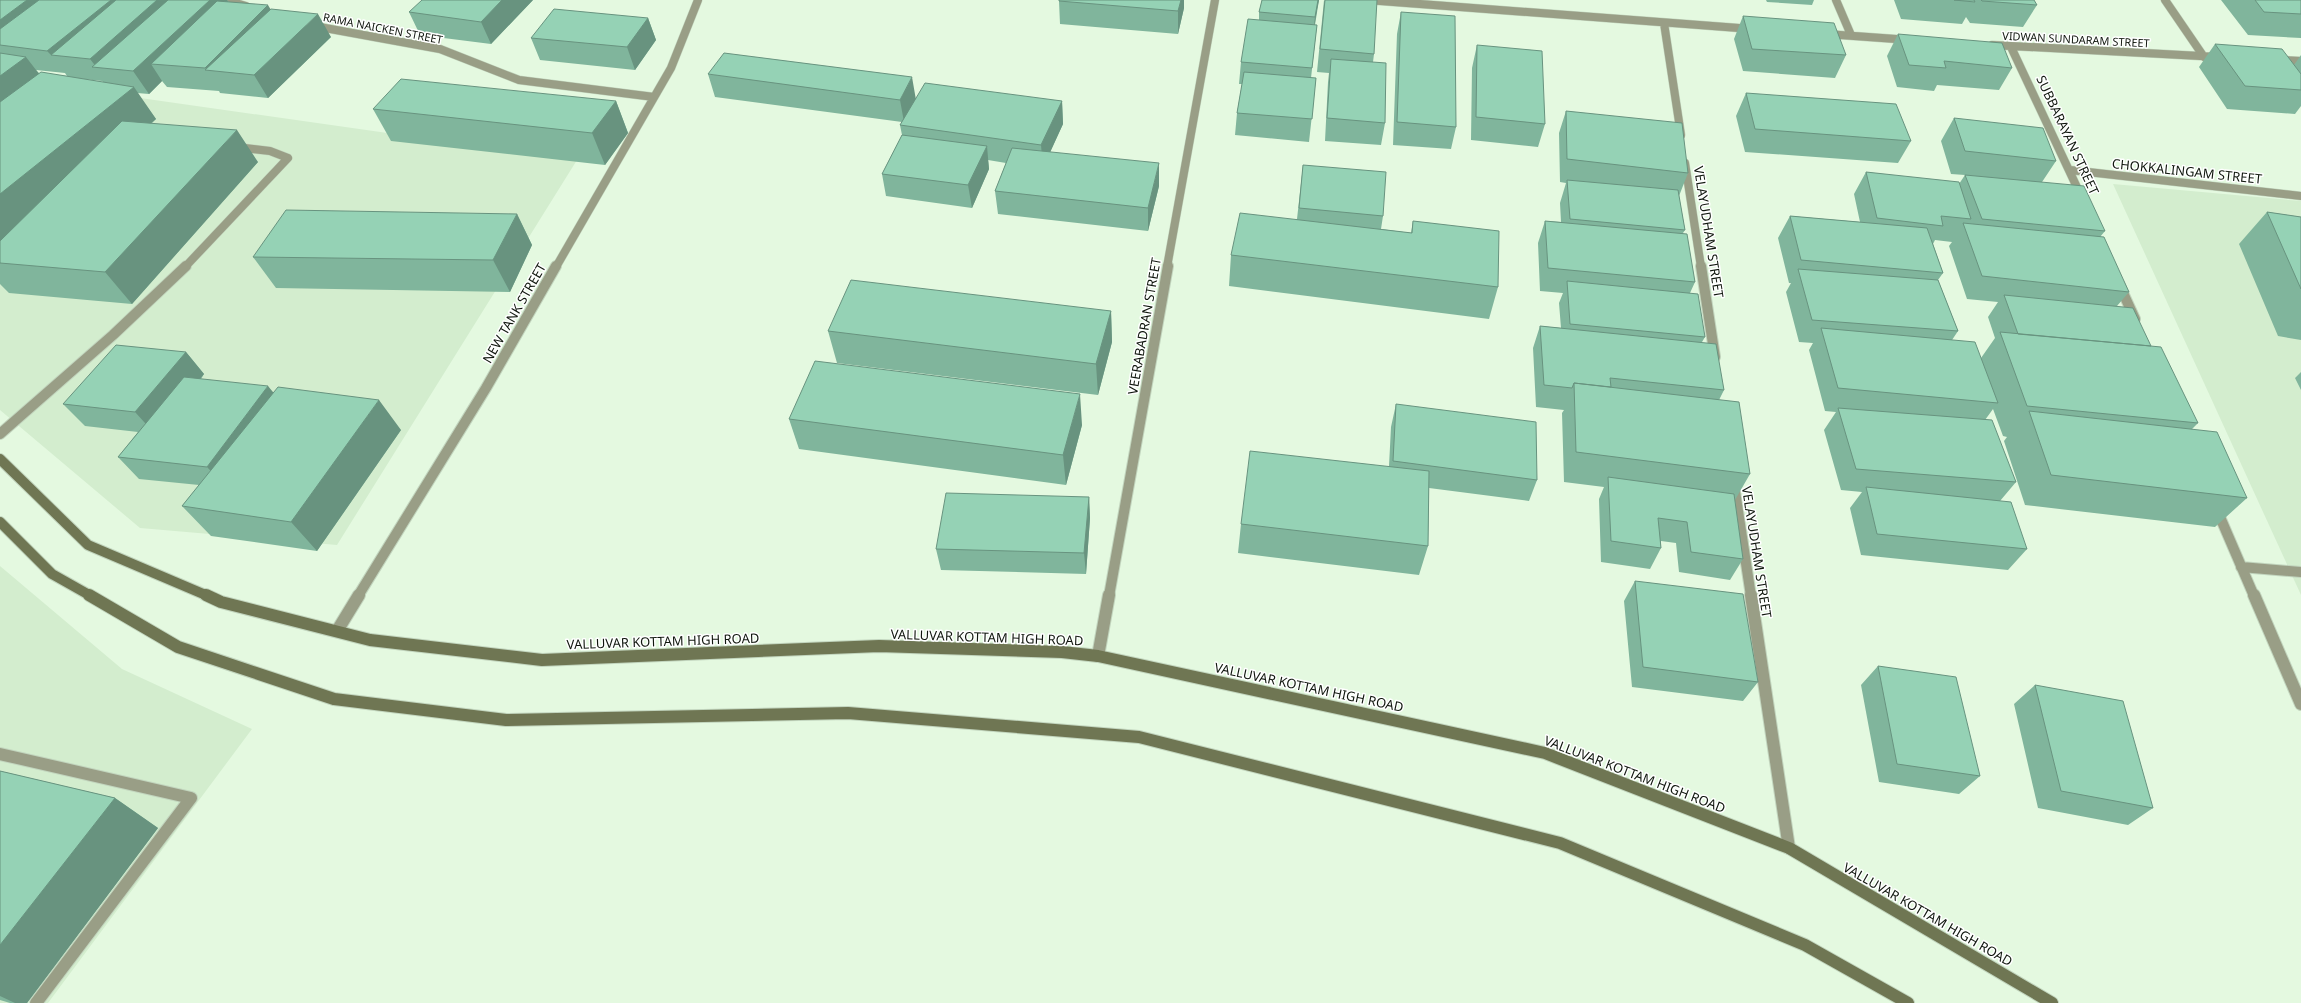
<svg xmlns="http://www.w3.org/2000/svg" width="2301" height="1003" viewBox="0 0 2301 1003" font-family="'Noto Sans',sans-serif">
  <rect width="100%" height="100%" fill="#e4f9e0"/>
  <path fill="#d3edce" d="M0,78L577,160L337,545L140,528L0,410Z
    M2113,184L2301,201V595Z
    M0,566L122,669L252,729L48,1003H0Z"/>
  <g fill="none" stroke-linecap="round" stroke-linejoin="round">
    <g stroke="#c2d5be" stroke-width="9">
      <path id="street-far2" d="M225,0L246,6
        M1367,0L1752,29
        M1836,0L1851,35
        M2165,0L2204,57
        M1664,23L1681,135
        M314,26L440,49L519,80L654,97
        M1826,34L1910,40
        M1992,45L2219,57
        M2011,47L2082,198
        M2277,60L2301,61
        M1685,163L1701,267
        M2070,170L2301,196
        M185,267L288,158L270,151L236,147
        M556,267L671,68L698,0
        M1167,267L1215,0"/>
    </g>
    <g stroke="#c2d5be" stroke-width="12">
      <path id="street-far1" d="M1701,266L1715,357
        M2119,284L2135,319
        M0,434L113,335L186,266
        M1734,485L1751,596
        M2217,510L2254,596
        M2241,567L2301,572
        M358,596L486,388L556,266
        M1109,596L1168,266"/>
    </g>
    <g stroke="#c2d5be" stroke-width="14">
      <path id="street" d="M1751,595L1789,848
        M2254,595L2301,704
        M337,631L359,595
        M1098,656L1109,595
        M0,754L191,798L36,1003"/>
    </g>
    <g stroke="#c2d5be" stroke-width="12">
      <path id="secondary-far1" d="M0,459L88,545L208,596
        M0,522L52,574L91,596"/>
    </g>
    <g stroke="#c2d5be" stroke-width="14">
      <path id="secondary" d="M89,595L178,647L334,699L506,720L848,713L1139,737L1560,843L1805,945L1908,1003
        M206,595L221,602L370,640L542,660L879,646L1062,652L1098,656L1545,753L1789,848L2052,1003"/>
    </g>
    <use href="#street-far2" stroke="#999e86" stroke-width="8"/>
    <use href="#street-far1" stroke="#999e86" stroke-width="10"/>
    <use href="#street" stroke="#999e86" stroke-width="12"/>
    <use href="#secondary-far1" stroke="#6f7653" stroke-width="10"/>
    <use href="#secondary" stroke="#6f7653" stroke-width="12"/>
  </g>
  <path fill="#80b59c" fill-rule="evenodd" d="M0,0H227L229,2L271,9L331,37L268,98L220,93L219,91L167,87L162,81L149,94L137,93L156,119L151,124L258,162L132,304L9,293L0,284ZM36,70L65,73L67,76L39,73ZM83,79L102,81L103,82Z
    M533,0L491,44L420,35L409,12Z
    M1059,0H1184V8L1178,34L1060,24L1059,1Z
    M1262,0H1319L1315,25H1317L1311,78H1316L1309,142L1235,135L1237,113L1242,84H1239L1241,62L1259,20V12Z
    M1324,0L1374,54L1373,62L1385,123L1381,145L1325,141L1328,82L1329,73L1317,72Z
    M1766,0H1814L1812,5L1767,2Z
    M1894,0H2034L2037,5L2023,27L1970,23L1966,17L1962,24L1901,19Z
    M2221,0H2301V38L2248,35Z
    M1401,12L1456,127L1451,149L1393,145L1397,34Z
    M1743,16L1846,55L1835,78L1743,71L1734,39Z
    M648,18L656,40L635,70L540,60L531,38Z
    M1898,34L2012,68L1999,90L1937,85L1934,91L1897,87L1887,56Z
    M2215,44L2294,65L2301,55V106L2295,114L2227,109L2199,67Z
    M1477,45L1545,124L1538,147L1471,140L1472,68Z
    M708,74L916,98L1062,101L1063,124L1050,152L1159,186L1148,231L998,214L995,191L1006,163L988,160L989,169L972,208L886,196L882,174L902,135L900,125L902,122L715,97Z
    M1746,93L1911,141L1898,163L1745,152L1736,116Z
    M616,101L628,133L605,165L391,141L373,109Z
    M1566,111L1688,173L1679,196L1685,230L1683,233L1695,282L1690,293L1705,337L1702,342L1724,390L1719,400L1750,474L1735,500L1743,559L1730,580L1679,572L1676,543L1661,541V548L1650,569L1601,562L1599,499L1604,487L1564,482L1562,413L1564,410L1536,407L1533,348L1540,326L1561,328L1559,303L1563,293L1540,291L1538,243L1545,221L1561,222L1560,203L1566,183L1560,182L1559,133Z
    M1954,118L2056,161L2042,182L2105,231L2100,237L2129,292L2117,306L2151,346L2198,423L2192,429L2247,498L2215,527L2025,505L2004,441L2007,437L2003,436L1993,409L1985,420L2016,482L2000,501L2027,549L2008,570L1861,555L1850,508L1862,492L1841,490L1824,430L1836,412L1825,411L1809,350L1813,343L1799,342L1786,292L1791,283H1789L1778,238L1790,216L1860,222L1854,194L1866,172L1959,184L1965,175L1951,174L1941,141ZM1935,240L1952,242L1949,246L1967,299L1998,302L1988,317L1995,338L1981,358L1952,340L1958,331L1938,280L1943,273L1933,244Z
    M1303,165L1383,216L1381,229L1411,233L1413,221L1498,287L1489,319L1229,286L1231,255L1297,219Z
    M2267,212L2301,217V340L2278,336L2239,244Z
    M517,214L532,245L510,292L276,288L253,257Z
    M1111,311L1112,342L1098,395L837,363L828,331Z
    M186,352L204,374L201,379L273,392L401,430L317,551L211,536L182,506L199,485L139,479L118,457L138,432L85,426L63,404Z
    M2301,372V390L2295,378Z
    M1396,404L1537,480L1529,501L1429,488L1428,546L1419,575L1238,553L1241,524L1389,466L1391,427Z
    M789,419L1082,425L1066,485L799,449Z
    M1089,497L1090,518L1086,574L941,570L936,549Z
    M1635,581L1758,682L1743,701L1632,687L1624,601Z
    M1878,666L1980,776L1959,794L1879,782L1861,685Z
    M2035,685L2153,808L2128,825L2038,808L2014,704Z
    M0,771L115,798L158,828L27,1003H10L0,1000Z"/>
  <path fill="#68937f" d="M27,0H73L0,45V20Z
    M111,0H150L51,55L47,51Z
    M157,0H191L97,68L90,59Z
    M210,0H227L235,12L151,64L162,81L149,94L133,71Z
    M502,0H533L491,44L481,22Z
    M1181,0H1184V8L1178,34V11Z
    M1318,0H1319L1317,10L1312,40L1315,17Z
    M268,5L281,27L207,70L205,68Z
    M318,14L331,37L268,98L254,75Z
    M648,18L656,40L635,70L627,47Z
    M26,57L50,88L0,127V76Z
    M912,77L916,100L904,122L900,100Z
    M134,87L156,119L0,249V194Z
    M616,101L628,133L605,165L592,133Z
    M1062,101L1063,124L1043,168L1041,145Z
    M237,130L258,162L132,304L105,272Z
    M987,146L989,169L972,208L968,185Z
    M1159,163V186L1148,231V208Z
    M517,214L532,245L510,292L493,260Z
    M1111,311L1112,342L1098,395L1096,364Z
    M186,352L204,374L155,434L135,412Z
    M268,386L286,408L227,488L207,467Z
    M1080,394L1082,425L1066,485L1063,455Z
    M379,400L401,430L317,551L291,522Z
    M1089,497L1090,518L1086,574L1084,553Z
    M115,798L158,828L27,1003H15L0,996V945Z"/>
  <path fill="#95d2b5" stroke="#68937f" d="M0,0H27L0,20Z
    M39,0H111L47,51L0,45V29Z
    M116,0H157L90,59L51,55Z
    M168,0H210L133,71L92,67Z
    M422,0H502L481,22L409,12Z
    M1059,0H1181L1178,11L1059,1Z
    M1262,0H1318L1315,17L1259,12Z
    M1325,0H1377L1374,54L1320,49Z
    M1954,0H1974L1975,2Z
    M1981,0H2034L2037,5L1982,1Z
    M2255,0H2301V14L2264,12Z
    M217,1L268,5L205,68L151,64Z
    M271,9L318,14L254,75L205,70Z
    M554,9L648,18L627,47L531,38Z
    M1401,12L1455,16L1456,127L1397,122Z
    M1743,16L1834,23L1846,55L1752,49Z
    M1248,19L1317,25L1312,68L1241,62Z
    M1898,34L2002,43L2012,68L1944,61L1946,68L1909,65Z
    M2215,44L2282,49L2301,74V90L2245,86Z
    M1477,45L1542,51L1545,124L1476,117Z
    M0,53L26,57L0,76Z
    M724,53L912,77L900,100L708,74Z
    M1331,59L1386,63L1385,123L1327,118Z
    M41,72L134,87L0,194V102Z
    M1244,72L1316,78L1312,119L1237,113Z
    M401,79L616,101L592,133L373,109Z
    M925,83L1062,101L1041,145L900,125Z
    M1746,93L1896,104L1911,141L1755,129Z
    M1566,111L1682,123L1688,173L1567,159Z
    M1954,118L2043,128L2056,161L1965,151Z
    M122,121L237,130L105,272L0,263V241Z
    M902,135L987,146L968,185L882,174Z
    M1012,148L1159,163L1148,208L995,191Z
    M1303,165L1386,172L1383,216L1299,208Z
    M1866,172L1959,182L1971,219L1941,216L1943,226L1877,218Z
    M1965,175L2084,186L2105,231L1982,219Z
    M1567,180L1678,190L1685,230L1570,219Z
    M286,210L517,214L493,260L253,257Z
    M2267,212L2301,217V289Z
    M1240,213L1412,233L1413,221L1499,231L1498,287L1231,255Z
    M1790,216L1927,228L1943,273L1801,260Z
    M1545,221L1687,234L1695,282L1548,268Z
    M1963,223L2104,237L2129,292L1982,276Z
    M1798,269L1938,280L1958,331L1812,320Z
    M851,280L1111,311L1096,364L828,331Z
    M1567,281L1698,294L1705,337L1570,324Z
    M2004,295L2133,308L2151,346L2018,334Z
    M1540,326L1716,344L1724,390L1610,378L1611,387L1574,383L1572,388L1544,385Z
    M1821,328L1975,342L1998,403L1838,388Z
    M2000,332L2161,347L2198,423L2027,406Z
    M116,345L186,352L135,412L63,404Z
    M815,361L1080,394L1063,455L789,419Z
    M184,377L268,386L207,467L118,457Z
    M1574,383L1739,402L1750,474L1576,452Z
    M278,387L379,400L291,522L182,506Z
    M1396,404L1536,422L1537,480L1393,461Z
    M1838,408L1992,420L2016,482L1856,469Z
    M2029,411L2217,432L2247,498L2051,475Z
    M1250,451L1429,471L1428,546L1241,524Z
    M1608,477L1734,494L1743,559L1691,552L1687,522L1658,518L1661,548L1611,541Z
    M1866,487L2011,502L2027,549L1877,534Z
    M946,493L1089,497L1084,553L936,549Z
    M1635,581L1743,594L1758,682L1643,667Z
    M1878,666L1956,677L1980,776L1897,764Z
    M2035,685L2123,701L2153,808L2061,791Z
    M0,771L115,798L0,945Z"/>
  <g text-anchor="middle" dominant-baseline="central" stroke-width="3" stroke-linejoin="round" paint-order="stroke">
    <g font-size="11" fill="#0f160d" stroke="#fff">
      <text transform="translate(383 28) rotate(11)">RAMA NAICKEN STREET</text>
      <text transform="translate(2076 39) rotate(3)">VIDWAN SUNDARAM STREET</text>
    </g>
    <g font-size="13" fill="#0f160d" stroke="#fff">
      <text transform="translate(2068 135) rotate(65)">SUBBARAYAN STREET</text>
      <text transform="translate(2187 171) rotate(6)">CHOKKALINGAM STREET</text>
      <text transform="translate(1709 232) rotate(81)">VELAYUDHAM STREET</text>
      <text transform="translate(514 313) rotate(-60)">NEW TANK STREET</text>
      <text transform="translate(1144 326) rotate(-80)">VEERABADRAN STREET</text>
      <text transform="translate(1757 552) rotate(81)">VELAYUDHAM STREET</text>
      <text transform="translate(987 637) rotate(2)">VALLUVAR KOTTAM HIGH ROAD</text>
      <text transform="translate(663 641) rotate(-2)">VALLUVAR KOTTAM HIGH ROAD</text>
      <text transform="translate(1309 687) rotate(12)">VALLUVAR KOTTAM HIGH ROAD</text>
      <text transform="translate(1635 774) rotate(21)">VALLUVAR KOTTAM HIGH ROAD</text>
      <text transform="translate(1928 914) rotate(30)">VALLUVAR KOTTAM HIGH ROAD</text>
    </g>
  </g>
</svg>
